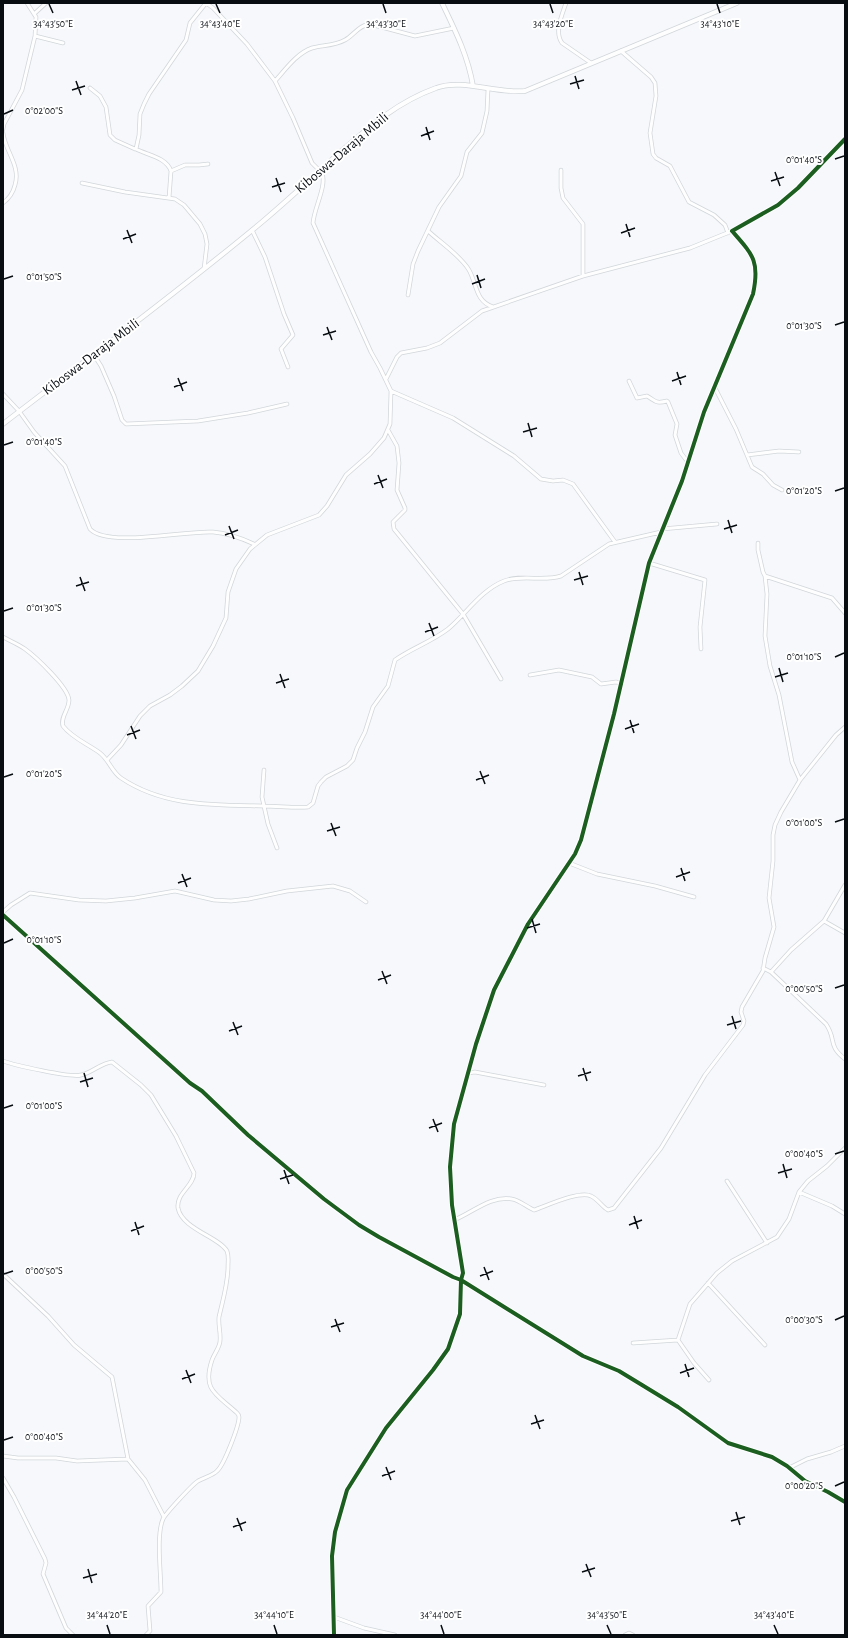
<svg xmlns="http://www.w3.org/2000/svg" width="848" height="1638" viewBox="0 0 848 1638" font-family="'Alegreya Sans',sans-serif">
  <rect width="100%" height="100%" fill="#f6f8fb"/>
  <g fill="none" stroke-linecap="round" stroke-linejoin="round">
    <g stroke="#d2d6da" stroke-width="4.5">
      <path id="street" d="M566,3C562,15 554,32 562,43L591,63
        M34,14L46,3
        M35,36L63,43
        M621,51L651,77L655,83L656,96L650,133L653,154L656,158L670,166L689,202L714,215L725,225L728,233
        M275,81C285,70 297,53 312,48C323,45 334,46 345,40C354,35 359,25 370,24L415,36L454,28
        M90,88L100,96L106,107L110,135L115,140L135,149
        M3,129L4,124L22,90L35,36L36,17L27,3
        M3,133C5,151 21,166 15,185C13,193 10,198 3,203
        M561,170V188L563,198L583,224V276
        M171,171L185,165H199L208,164
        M82,183L125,192L175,199L184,205L200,224L205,234L207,244L204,269
        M169,198L171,171C166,157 147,155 136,149L139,135L140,114L144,104L149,94L186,40L190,23L206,3
        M252,230L265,257L284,314L293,335L281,349L288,367
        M428,231C440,242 461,256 469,270C477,284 475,301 493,307
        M408,295L413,264L418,251L439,207L461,176L467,152L482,133L487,111L488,89
        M94,355L101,366L114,396L122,420L126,424L198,421L248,413L287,404
        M386,379L397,357L401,353L427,348L440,343L482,311L583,276L690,248L732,231
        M629,381L637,398L647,396C656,401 655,404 667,401L668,402L677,424L675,435L681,453L687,461
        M715,388L736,429L752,467L763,474L773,485L782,490
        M391,391L453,418L514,456L541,479L553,481L563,480L573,484L615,542
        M3,394L19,411L34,432L65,466L90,529C108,548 186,530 213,532C228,533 241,538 254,544
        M388,430L397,446L399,463L397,490L405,508V510L393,522L394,529L463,614L501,679
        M747,455L779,451L799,452
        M662,529L717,524
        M758,543V550L763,572L765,576L767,594L765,636L770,666L779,695L792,762L800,780
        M649,563L705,580L700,627L701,649
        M765,576L832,598L845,613
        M3,637C10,641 18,644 25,649C36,657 68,687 69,700C69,710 60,717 63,726C72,738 88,744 100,753C109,760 112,772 121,778C164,807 214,805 263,806C278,806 294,808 308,807L313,803L318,786L321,782L326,777L347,766L353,760L357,748L365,732L373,707L388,686L395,660C412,648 431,642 448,629C466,614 481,590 504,581C522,574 543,582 561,576L609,544L661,532
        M530,675L559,670L592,677L601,684L616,682L621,683
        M107,760L121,745L140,716L150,706L170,695L182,686L198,671L213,646L226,618L228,592L236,569L250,549L267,535L319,515L327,506L346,475L370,454L384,438L390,424L391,391L380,368L371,352L313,223C314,208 327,186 322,173L312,163L293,118L275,81L247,44L213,8L206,3
        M264,770L262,797L268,824L277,848
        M569,863L597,874L655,886L694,897
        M3,912L11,905L30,893L79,900L106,901L135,898L175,891L214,900L231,901L249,899L287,891L333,886L350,891L366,902
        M3,915L190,1083L202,1091L248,1135L324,1199L359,1225L379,1237L453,1277L461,1280L583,1356L619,1371L642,1385L678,1407L728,1443L772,1457L787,1466L805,1481L828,1492L845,1502
        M824,921L845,933
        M763,968L771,972L826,1024C837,1040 827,1045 845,1059
        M771,972L791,950L824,921L845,885
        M3,1061C14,1065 71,1078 81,1075C92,1073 101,1063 112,1062L141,1085L151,1095L176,1136L194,1173C194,1186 176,1193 178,1208C182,1229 219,1237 227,1251C229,1256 228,1261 228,1266C228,1284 223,1299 219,1317C218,1325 221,1333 220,1341C220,1347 214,1354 212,1360C202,1390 216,1394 236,1412C238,1414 239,1414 239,1417C239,1426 224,1465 217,1471C212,1476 205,1477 198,1481C192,1485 166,1513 163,1519C156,1535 161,1573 161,1592L148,1606L150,1631L146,1635
        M468,1073L475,1072L544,1085
        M727,1181L767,1243
        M799,1192L832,1206L845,1214
        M454,1220C472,1213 491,1195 512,1199C519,1200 527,1207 534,1210C546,1206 580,1190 591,1196C598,1199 602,1207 608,1210L614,1208L661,1148L705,1075L743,1025L744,1021L741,1012L742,1007L763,971L765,958L774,927L769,898L773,861V835L775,825L781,812L800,780L836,735L845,727
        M3,1274L48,1316L74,1345L112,1377L128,1459
        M708,1283L765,1345
        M633,1343L678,1340
        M709,1380L694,1363L678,1340L690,1304L717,1273L732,1261L777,1237L789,1219L799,1192L808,1181L827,1166L845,1148
        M3,1456L18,1458H56L77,1461L128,1459L145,1480L164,1517
        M789,1468L807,1459L831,1452L845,1446
        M3,1478L14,1497L45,1559L46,1563L43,1574L66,1628L73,1635
        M334,1617L364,1628L395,1635
        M334,1635L332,1556L335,1532L347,1490L386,1428L433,1370L448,1349L460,1314L461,1280L463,1273L452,1205L450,1167L454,1124L476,1044L494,990L528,924L575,854L581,840L614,714L649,563L682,481L704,412L753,294C760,261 753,255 732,231L778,205L798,188L845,139
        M625,1635L629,1633L633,1635"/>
    </g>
    <g stroke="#d2d6da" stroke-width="5.5">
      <path id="secondary" d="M442,3C455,30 468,56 473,86
        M3,424C90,357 178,292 262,222C288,200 313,177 338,154C369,127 397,102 436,88C462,78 496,94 525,91L737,3"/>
    </g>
    <use href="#street" stroke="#fefefe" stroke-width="3"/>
    <use href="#secondary" stroke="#fefefe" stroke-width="4"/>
    <g stroke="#fff" stroke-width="6">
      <path id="cycleway" d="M3,915L190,1083L202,1091L248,1135L324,1199L359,1225L379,1237L453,1277L461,1280L583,1356L619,1371L642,1385L678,1407L728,1443L772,1457L787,1466L805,1481L828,1492L845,1502
        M334,1635L332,1556L335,1532L347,1490L386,1428L433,1370L448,1349L460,1314L461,1280L463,1273L452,1205L450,1167L454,1124L476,1044L494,990L528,924L575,854L581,840L614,714L649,563L682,481L704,412L753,294C760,261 753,255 732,231L778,205L798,188L845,139"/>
    </g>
    <use href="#cycleway" stroke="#1b5e20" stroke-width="4"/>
  </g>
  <path fill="none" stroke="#080d12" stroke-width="1.5" d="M49,4L53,13M216,4L220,13M383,4L386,13M550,4L553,13M717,4L720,13M575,76L579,89M76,81L81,95M570,84L584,80M72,90L85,86M4,114L13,110M426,127L430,140M421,136L434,131M835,159L844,156M775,172L780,186M276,178L281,192M771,181L784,177M272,187L285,183M626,224L630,237M127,230L132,243M621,233L635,228M123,239L136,234M477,275L481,288M4,279L13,276M472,284L485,279M835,325L844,322M327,327L332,340M323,335L336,331M677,372L681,385M178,378L183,391M672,381L686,376M174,387L187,382M528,423L532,437M523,432L537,428M4,445L13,442M378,475L383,488M374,484L387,479M835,491L844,488M728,520L732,533M229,526L234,539M724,529L737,525M225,535L238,530M579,572L583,585M80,577L85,591M574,580L588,576M76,586L89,582M4,611L13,608M429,623L434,636M425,632L438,627M835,657L844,653M779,668L783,682M280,674L285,688M775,677L788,673M276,683L289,679M630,720L634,733M131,726L136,739M625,729L639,724M127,735L140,730M480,771L485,784M4,777L13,774M476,780L489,775M835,822L844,819M331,823L336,836M327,831L340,827M681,868L685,881M182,874L187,887M676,877L690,872M178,883L191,878M532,919L536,933M527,928L540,924M4,943L13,939M382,971L387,984M378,980L391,975M835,988L844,985M732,1016L736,1029M233,1022L238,1035M727,1025L741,1021M229,1031L242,1026M583,1068L587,1081M84,1073L88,1087M578,1076L591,1072M80,1082L93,1078M4,1108L13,1105M433,1119L438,1132M429,1128L442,1123M835,1154L844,1151M783,1164L787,1178M284,1170L289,1184M778,1173L792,1169M280,1179L293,1175M634,1216L638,1229M135,1222L139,1235M629,1225L642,1220M131,1231L144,1226M484,1267L489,1280M4,1274L13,1271M480,1276L493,1271M335,1319L340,1332M835,1320L844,1316M331,1327L344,1323M685,1364L689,1377M186,1370L191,1383M680,1373L694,1368M182,1379L195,1374M535,1415L540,1429M531,1424L544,1420M4,1440L13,1437M386,1467L391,1480M382,1476L395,1471M835,1486L844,1482M736,1512L740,1525M237,1518L242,1531M731,1521L745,1517M233,1527L246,1522M586,1564L591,1577M88,1569L92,1583M582,1572L595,1568M83,1578L97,1574M107,1625L110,1634M274,1625L277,1634M441,1625L444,1634M607,1625L611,1634M774,1625L778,1634"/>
  <g text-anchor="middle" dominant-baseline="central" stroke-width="4" stroke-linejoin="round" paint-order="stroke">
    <g font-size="14" fill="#080d12" stroke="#fff">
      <text transform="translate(342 153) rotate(-40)">Kiboswa-Daraja Mbili</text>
      <text transform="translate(91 357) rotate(-37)">Kiboswa-Daraja Mbili</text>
    </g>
  </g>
  <g font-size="10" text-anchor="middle" fill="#080d12" stroke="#fff" stroke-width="4" stroke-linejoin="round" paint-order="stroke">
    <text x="386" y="27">34°43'30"E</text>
    <text x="53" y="27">34°43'50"E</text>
    <text x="220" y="27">34°43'40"E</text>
    <text x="553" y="27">34°43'20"E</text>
    <text x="720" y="27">34°43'10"E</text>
    <text x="44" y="114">0°02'00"S</text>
    <text x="804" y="163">0°01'40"S</text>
    <text x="44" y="280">0°01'50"S</text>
    <text x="804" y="329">0°01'30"S</text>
    <text x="44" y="445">0°01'40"S</text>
    <text x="804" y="494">0°01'20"S</text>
    <text x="44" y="611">0°01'30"S</text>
    <text x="804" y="660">0°01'10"S</text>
    <text x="44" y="777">0°01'20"S</text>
    <text x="804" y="826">0°01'00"S</text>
    <text x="44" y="943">0°01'10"S</text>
    <text x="804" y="992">0°00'50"S</text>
    <text x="44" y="1109">0°01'00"S</text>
    <text x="804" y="1157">0°00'40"S</text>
    <text x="44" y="1274">0°00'50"S</text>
    <text x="804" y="1323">0°00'30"S</text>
    <text x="44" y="1440">0°00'40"S</text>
    <text x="804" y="1489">0°00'20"S</text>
    <text x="107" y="1618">34°44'20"E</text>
    <text x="274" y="1618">34°44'10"E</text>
    <text x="441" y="1618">34°44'00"E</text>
    <text x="607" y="1618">34°43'50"E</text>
    <text x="774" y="1618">34°43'40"E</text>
  </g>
  <rect width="848" height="1638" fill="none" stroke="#080d12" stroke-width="8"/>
</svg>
